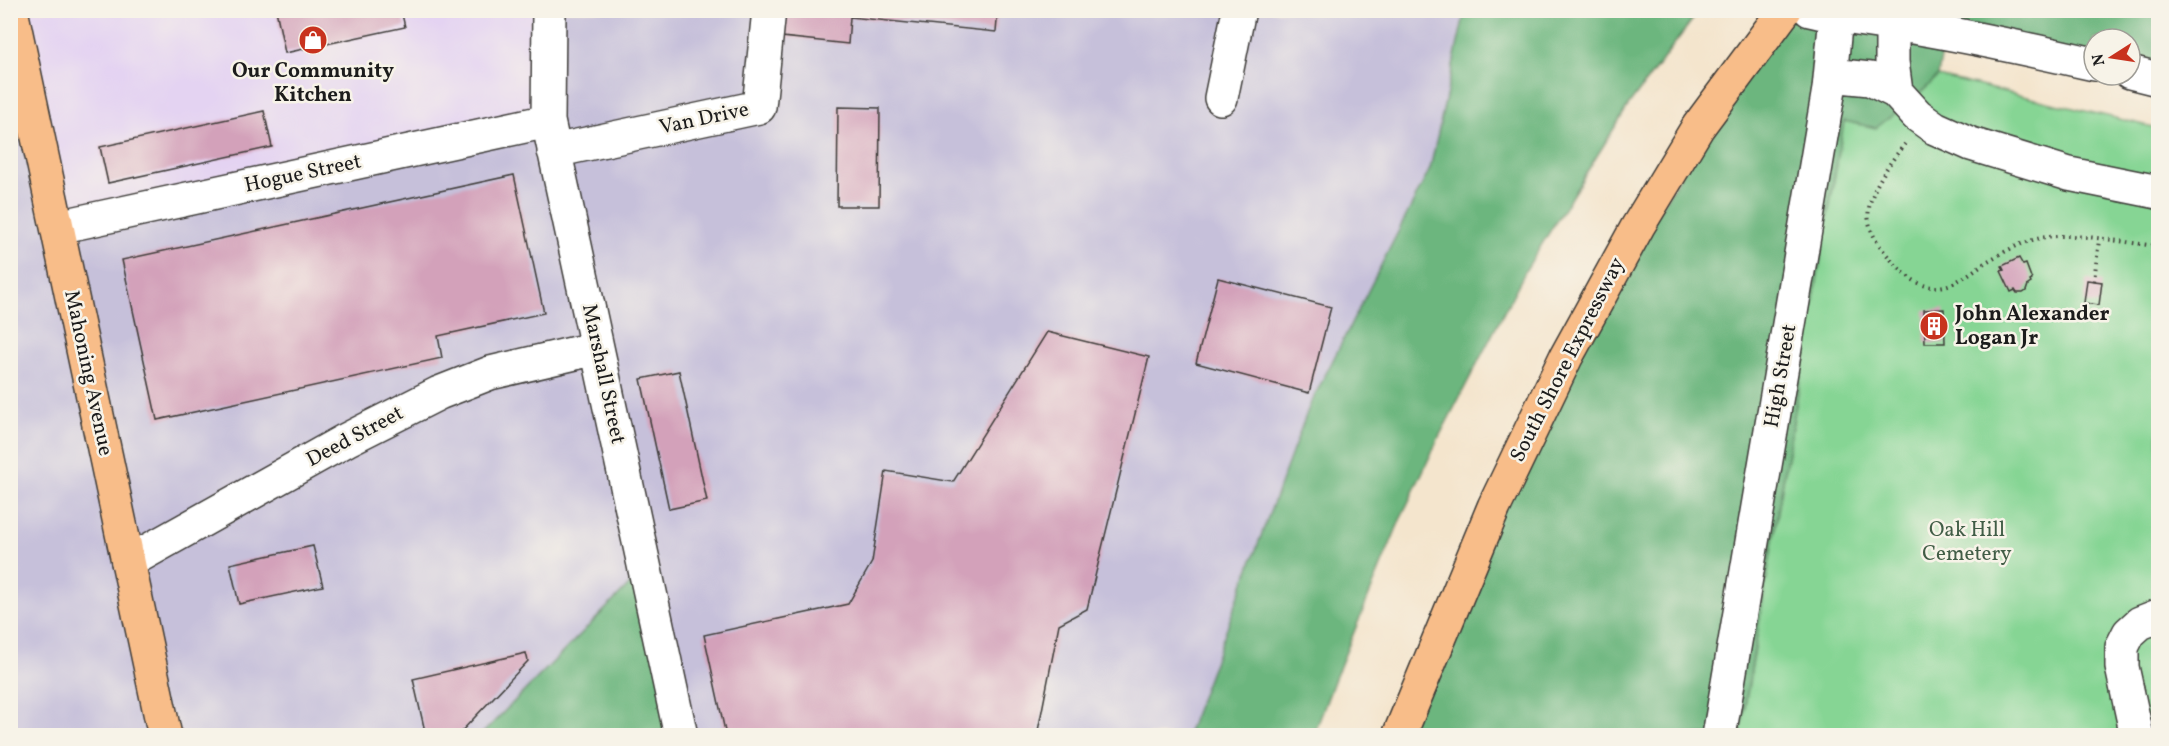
<svg xmlns="http://www.w3.org/2000/svg" width="2169" height="746" viewBox="0 0 2169 746" font-family="Vollkorn,serif">
  <rect width="100%" height="100%" fill="#f7f3e8"/>
  <filter id="ink" filterUnits="userSpaceOnUse"><feTurbulence type="fractalNoise" baseFrequency=".0167" numOctaves="2"/><feDisplacementMap in="SourceGraphic" scale="12" xChannelSelector="R" yChannelSelector="G"/><feConvolveMatrix kernelMatrix="1 2 1 2 8 2 1 2 1" color-interpolation-filters="sRGB"/></filter>
  <filter id="wash" filterUnits="userSpaceOnUse"><feTurbulence type="fractalNoise" baseFrequency=".008" numOctaves="4" result="noise"/><feDisplacementMap in="SourceGraphic" scale="24" xChannelSelector="R" yChannelSelector="G"/><feGaussianBlur stdDeviation="1.35" result="paint"/><feColorMatrix in="noise" values="0 0 0 0 0 0 0 0 0 0 0 0 0 0 0 0 0 1.4 0 .05"/><feComposite in="paint" operator="in"/></filter>
  <g filter="url(#wash)">
    <rect width="100%" height="100%" fill="#f4e5cd"/>
    <path fill="#e4d3f2" d="M11,11H549L548,121L58,227Z"/>
    <path fill="#c6c0da" d="M549,11H1465L1430,169L1309,407L1187,735H681L644,570L481,735L11,736V92L28,88L58,227L548,121Z"/>
    <path fill="#86d594" stroke="#517858" stroke-width="1.5" d="M1938,76L2158,128V735L1740,736L1844,120L1893,114L1903,108Z"/>
    <path fill="#6cb67e" stroke="#44694d" stroke-width="1.5" d="M1465,11H1699L1628,106L1527,268L1440,435L1400,520L1334,681L1314,735H1187L1309,407L1430,169Z
      M1785,11H2158V79L2130,72V39H2094V64L1945,33L1938,76L1924,90L1876,128L1844,121L1740,735L1399,736L1566,357Z
      M645,569L681,735H481Z"/>
    <g id="blocks">
      <path fill="#d3a1ba" d="M276,10H401L405,27L285,53Z
        M785,10H998L996,32L850,17L848,44L782,37Z
        M838,107L880,108L879,206H837Z
        M264,111L272,147L108,183L100,147Z
        M514,175L544,313L438,336L442,358L157,420L122,260Z
        M2019,258L2023,265L2026,264L2032,280L2030,281L2031,283L2028,285L2026,291L2023,293H2017L2015,290L2011,292L2001,271L2004,270L2002,266Z
        M1218,278L1331,307L1309,393L1196,363Z
        M2087,280L2102,282L2099,305L2084,303Z
        M1944,309L1945,343H1925L1924,310Z
        M1047,332L1149,357L1087,609L1059,624L1037,736H726L704,635L848,604L872,562L886,471L953,482Z
        M679,371L707,501L669,509L641,379Z
        M313,546L323,586L239,604L230,564Z
        M526,653L528,661L457,736H426L413,679Z"/>
    </g>
  </g>
  <g filter="url(#ink)">
    <use href="#blocks" fill-opacity="0" stroke="#3c3a37" stroke-width="1.5"/>
    <g fill="none" stroke-linecap="round" stroke-linejoin="round">
      <g stroke="#3c3a37" stroke-width="36">
        <path id="minor" d="M549,10L548,121L681,736
          M1810,10C1846,19 1882,22 1919,28C1978,38 2036,51 2094,64
          M1892,23V62L1896,92
          M2130,72L2158,79
          M1831,75L1870,79L1896,92L1917,115L1935,128L1971,144L2069,174L2158,192
          M1221,98L1239,10
          M554,151L759,107L769,10
          M58,227L548,121
          M128,562L346,440L439,393L490,373L597,348
          M1719,736L1829,89L1836,16
          M2137,736L2122,667V647L2129,633L2140,623L2158,616"/>
      </g>
      <g stroke="#3c3a37" stroke-width="36">
        <path id="major" d="M11,10L165,736"/>
      </g>
      <g stroke="#3c3a37" stroke-width="36">
        <path id="highway" d="M1399,736L1494,507L1566,357L1638,226L1698,127L1785,10"/>
      </g>
      <path stroke="#3c3a37" stroke-width="4" stroke-dasharray="1.5 4.5" stroke-linecap="butt" d="M1905,144C1890,162 1864,197 1869,222C1872,238 1884,252 1895,264C1905,275 1918,286 1933,287C1954,288 1969,273 1986,262C2002,253 2018,244 2036,239C2070,230 2122,243 2158,246
        M2094,281L2099,240"/>
      <use href="#minor" stroke="#fff" stroke-width="33"/>
      <use href="#major" stroke="#f8bd89" stroke-width="33"/>
      <use href="#highway" stroke="#f8bd89" stroke-width="33"/>
    </g>
  </g>
  <defs>
    <g id="shop-disc" transform="scale(1.5)"><circle r="9.5" fill="#c8321e" stroke="#f7f3e8"/><path d="M-5-2.5h2.3a2.7 3.5 0 0 1 5.4 0H5L5.5 6h-11ZM-1.5-2.5h3a1.5 2.3 0 0 0-3 0Z" fill="#fff"/></g>
    <g id="building-disc" transform="scale(1.5)"><circle r="9.5" fill="#c8321e" stroke="#f7f3e8"/><path d="M-4-6H4V6H1V3H-1V6H-4ZM-2.5-4.3h1.7v1.8h-1.7ZM.8-4.3h1.7v1.8H.8ZM-2.5-1h1.7V.8h-1.7ZM.8-1h1.7V.8H.8Z" fill="#fff"/></g>
  </defs>
  <g fill-rule="evenodd">
    <use href="#shop-disc" x="313" y="40"/>
    <use href="#building-disc" x="1934" y="326"/>
  </g>
  <g text-anchor="middle" dominant-baseline="central" stroke-width="5" stroke-linejoin="round" paint-order="stroke">
    <g font-size="21" font-weight="bold" fill="#1c1c1c" stroke="#f7f3e8">
      <text x="313" y="71">Our Community<tspan x="313" dy="24">Kitchen</tspan></text>
      <text x="1955" y="314" text-anchor="start">John Alexander<tspan x="1955" dy="24">Logan Jr</tspan></text>
    </g>
    <g font-size="21" fill="#1c1c1c" stroke="#f7f3e8">
      <text transform="translate(704 119) rotate(-12)">Van Drive</text>
      <text transform="translate(303 174) rotate(-12)">Hogue Street</text>
      <text transform="translate(1568 360) rotate(-63)">South Shore Expressway</text>
      <text transform="translate(88 373) rotate(78)">Mahoning Avenue</text>
      <text transform="translate(603 374) rotate(78)">Marshall Street</text>
      <text transform="translate(1781 376) rotate(-80)">High Street</text>
      <text transform="translate(355 437) rotate(-28)">Deed Street</text>
    </g>
    <g font-size="21" fill="#415d46" stroke="#f7f3e8">
      <text x="1967" y="530">Oak Hill<tspan x="1967" dy="24">Cemetery</tspan></text>
    </g>
  </g>
  <rect width="2169" height="746" fill="none" stroke="#f7f3e8" stroke-width="36"/>
  <g transform="translate(2112 57) rotate(258)"><circle r="28" fill="#f7f3e8" stroke="#9f9d96" stroke-width="1.5"/>
  <path d="M0-4.5L10 22L0 15L-10 22Z" fill="#c8321e"/>
  <text y="-9" font-size="16" font-weight="bold" text-anchor="middle" fill="#1c1c1c">N</text>
  </g>
</svg>
